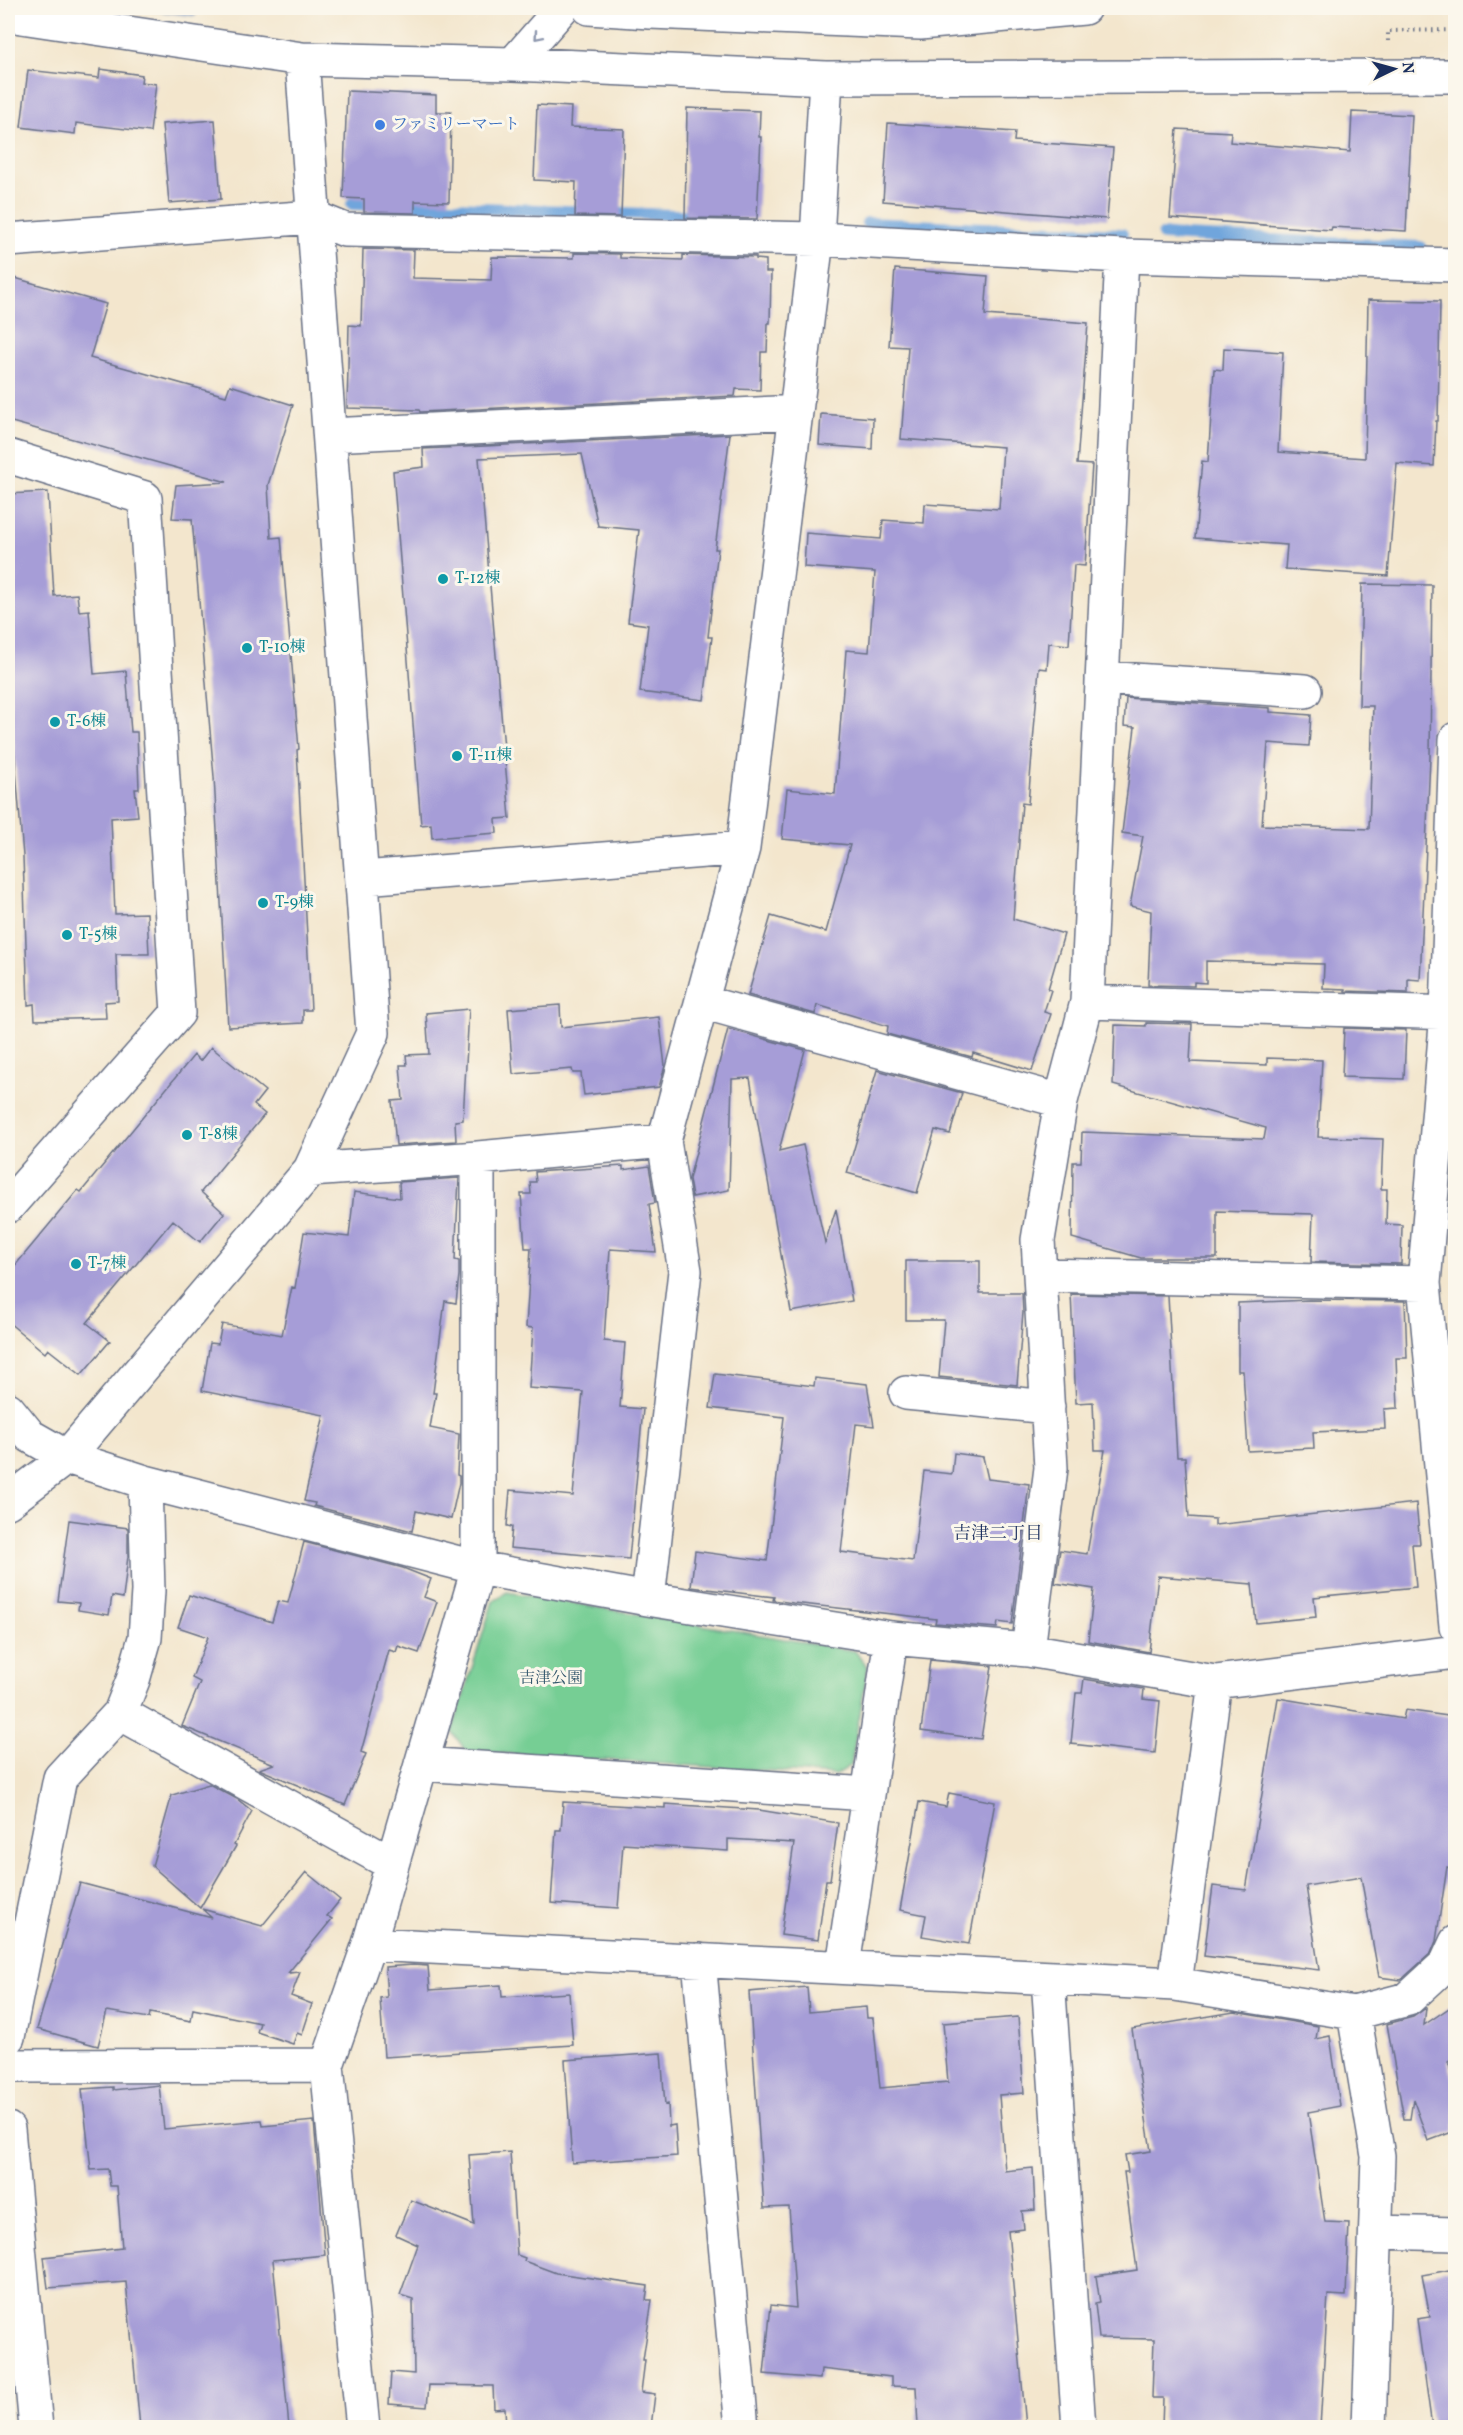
<svg xmlns="http://www.w3.org/2000/svg" width="1463" height="2435" viewBox="0 0 1463 2435" font-family="Vollkorn,'Noto Serif JP',serif">
  <rect width="100%" height="100%" fill="#fbf7ec"/>
  <filter id="ink" filterUnits="userSpaceOnUse"><feTurbulence type="fractalNoise" baseFrequency=".0167" numOctaves="2"/><feDisplacementMap in="SourceGraphic" scale="12" xChannelSelector="R" yChannelSelector="G"/><feConvolveMatrix kernelMatrix="1 2 1 2 8 2 1 2 1" color-interpolation-filters="sRGB"/></filter>
  <filter id="wash" filterUnits="userSpaceOnUse"><feTurbulence type="fractalNoise" baseFrequency=".008" numOctaves="4" result="noise"/><feDisplacementMap in="SourceGraphic" scale="24" xChannelSelector="R" yChannelSelector="G"/><feGaussianBlur stdDeviation="1.35" result="paint"/><feColorMatrix in="noise" values="0 0 0 0 0 0 0 0 0 0 0 0 0 0 0 0 0 1.4 0 .05"/><feComposite in="paint" operator="in"/></filter>
  <g filter="url(#wash)">
    <rect width="100%" height="100%" fill="#f3e6cd"/>
    <path fill="#76ce94" stroke="#487e79" stroke-width="1.5" d="M507,1592L855,1651L868,1667L851,1765L836,1775L466,1751L452,1732L493,1601Z"/>
    <path fill="#6fa5dc" stroke="#456a9d" stroke-width="1.5" d="M133,8H197L195,16Z"/>
    <g fill="none" stroke-linecap="round" stroke-linejoin="round">
      <path stroke="#6fa5dc" stroke-width="12" d="M352,204L379,205
        M399,205L700,216
        M867,223L1122,234
        M1163,235L1420,247"/>
    </g>
    <g id="blocks">
      <path fill="#a69dd7" d="M100,69L142,75L141,82L156,84L150,132L76,123L75,134L21,127L28,70L99,78Z
        M347,91L436,95V112H451L449,202L415,201V213L364,212V199L343,198Z
        M537,105L571,107L570,127L624,129L621,217L575,216L576,182L534,180Z
        M687,108L760,111L759,137H761L757,219L685,218Z
        M1352,112L1412,115L1406,231L1332,227L1331,230L1170,218L1177,129L1231,132L1230,142L1350,152Z
        M215,120L221,199L169,203L162,124Z
        M888,123L1015,132L1014,141L1113,148L1107,219L883,201Z
        M363,249L414,250L413,278L491,280L492,257L574,258V253L620,254V258L683,260V255L756,257V259L766,260V272H771L770,323H768L767,352H761L760,390L736,389L735,396L420,412L419,410L347,408L349,325L361,326Z
        M895,269L988,276L985,315L1088,323L1077,464L1092,465L1085,566L1074,565L1069,645L1049,643L1047,669L1039,668L1028,804L1022,803L1013,919L1064,934L1048,989L1051,990L1044,1012L1051,1014L1032,1071L973,1053L972,1057L887,1034L888,1026L817,1005L815,1014L748,995L771,916L826,932L850,845L782,839L787,789L835,794L846,650L869,652L875,572L804,567L806,533L881,539L883,520L924,523L925,504L999,509L1003,447L901,439L908,347L889,346Z
        M8,276L106,304L90,358L226,396L230,385L293,405L268,485L271,538L281,537L299,749L297,750L311,1010H303V1023L228,1027L214,777L192,519L172,518L176,485L227,482L8,421Z
        M1368,300L1440,301L1438,421H1436L1434,466L1397,463L1388,576L1285,569L1287,545L1195,538L1202,461L1208,462L1214,369L1223,370L1224,348L1283,352L1278,452L1365,458Z
        M821,414L873,418L872,449L819,445Z
        M730,434L715,549H718L708,637H712L704,700L640,692L648,625L628,622L639,530L598,526L582,454L479,458L510,818L496,819L497,833L432,838L431,824L421,825L393,471L424,467L423,449Z
        M48,492L54,596L77,594L79,611L89,610L94,674L126,671L131,732H137L139,789H135L138,816L111,818L115,914L147,913L149,954H116L118,1001L105,1002L106,1018L35,1020L34,1004L28,1005L23,856L8,674V494Z
        M1362,584L1432,585L1430,758L1420,980L1408,979V993L1345,991V989L1323,988L1324,964L1206,961V983L1194,982V986L1148,985L1151,911L1130,906L1143,836L1122,833L1135,727L1124,726L1126,698L1270,708V712L1311,715L1309,746L1268,743L1262,825L1369,829L1373,706H1359Z
        M560,1005L561,1027L659,1017L665,1066L659,1087L584,1095L581,1073H573L572,1069L513,1074L508,1009Z
        M469,1009L463,1120L455,1121L456,1141L396,1145L392,1101L403,1100L400,1065H407L406,1055L429,1054L426,1013Z
        M1146,1023L1192,1024L1190,1062L1267,1065V1058L1322,1060L1318,1137L1383,1139L1381,1189H1387L1386,1224L1402,1225L1401,1264L1311,1262L1313,1214L1217,1211V1258H1141L1072,1238L1073,1162H1081L1082,1132L1264,1139L1266,1128L1113,1085L1115,1025L1146,1026Z
        M1344,1028L1406,1030L1404,1079L1342,1077Z
        M728,1029L805,1050L779,1151L803,1145L825,1243L836,1209L852,1301L791,1312L750,1078L732,1079L729,1190L692,1197L689,1179Z
        M211,1047L265,1091L254,1105L265,1114L201,1192L224,1213L200,1242L173,1220L87,1323L110,1341L81,1375L48,1349L45,1353L8,1322V1274L78,1190L81,1192L194,1055L200,1061Z
        M877,1070L962,1093L950,1134L935,1130L917,1193L847,1173Z
        M623,1166V1170L649,1166L655,1203L649,1204L656,1252L610,1249L604,1341L625,1343L620,1407L643,1409L629,1559L510,1548L512,1527L507,1526L510,1490L573,1496L583,1392L529,1388L533,1328L526,1327L531,1248H525L521,1194H531L530,1182H536L535,1172Z
        M459,1178L455,1260L459,1261V1275L456,1303L445,1301L433,1393H436L430,1428L459,1434L457,1475L459,1476V1483L451,1519L416,1511L412,1531L314,1506L315,1503L304,1501L324,1415L202,1391L210,1343L218,1344L222,1324L282,1335L292,1287L295,1288L304,1232L349,1237L354,1192L400,1198L399,1182Z
        M906,1261H980V1293H1022L1023,1312L1017,1385L939,1377L944,1320H906Z
        M1071,1294L1168,1296L1177,1457H1185L1189,1517L1215,1519V1525L1416,1503L1420,1544H1412L1416,1587L1314,1597L1316,1617L1256,1623L1252,1584L1158,1576L1149,1652L1088,1641L1094,1589L1055,1583L1060,1550L1087,1554L1105,1450H1095L1093,1402L1076,1403Z
        M1309,1300L1405,1301L1407,1358H1396L1398,1408L1384,1409L1385,1429L1313,1432L1314,1448L1248,1451L1243,1371H1238V1303Z
        M715,1374L814,1386L815,1378L867,1384L874,1426L856,1424L841,1552L913,1561L924,1471L952,1474L954,1453L983,1457L988,1479L1029,1484L1012,1624L998,1622L997,1628L935,1623L936,1619L793,1603L773,1600L774,1597L691,1587L695,1551L767,1561L784,1417L710,1408Z
        M69,1520L128,1528V1556L123,1598L112,1596L109,1615L78,1610L79,1603L58,1601Z
        M304,1542L403,1568L431,1579L424,1597L437,1602L419,1653L398,1646L396,1652L389,1650L361,1752L366,1754L345,1805L266,1772L259,1769L274,1764L182,1726L200,1682L192,1678L208,1637L178,1627L189,1595L272,1622L278,1601L288,1603Z
        M930,1660L992,1666L981,1739L921,1731Z
        M1084,1679L1144,1689L1143,1699L1160,1701L1155,1753L1071,1744L1076,1693H1082Z
        M1278,1698L1403,1719L1405,1710L1455,1717V1869L1447,1867L1436,1941L1431,1953L1401,1980L1379,1977L1361,1877L1306,1886L1319,1970L1204,1956L1213,1886L1246,1890Z
        M209,1784L237,1799L252,1811L234,1845L236,1846L200,1908L152,1866L172,1795Z
        M949,1793L995,1802L969,1944L922,1936L926,1915L900,1910L919,1802L946,1807Z
        M563,1802L665,1808V1804L759,1810L838,1823L830,1880H826L818,1940L781,1935L794,1843L728,1839V1851L623,1844L618,1908L551,1903L556,1830H561Z
        M306,1872L340,1900L327,1916L332,1919L288,1973L300,1972L291,1996L312,2004L302,2035L297,2033L293,2044L257,2032L260,2023L193,2009L191,2021L150,2013L149,2018L107,2011L98,2046L37,2029L80,1883L212,1918L202,1909L262,1926Z
        M413,1965L428,1966L430,1990L501,1985L502,1997L569,1993L573,2045L384,2057L380,1998L387,1997L385,1967Z
        M807,1987L809,2012L866,2007L867,2018H873L880,2088L948,2082L943,2023L1018,2017L1024,2093L999,2095L1005,2171L1033,2168L1035,2210L1022,2211L1024,2229L1008,2231L1026,2427H918L916,2387L891,2386V2377L821,2369L820,2379L764,2374L771,2305L796,2308L789,2207L764,2208L749,1992Z
        M1455,2004V2057L1448,2062L1455,2083V2131L1428,2141L1413,2099L1410,2119H1404L1387,2024L1413,2017L1426,2008L1424,2025Z
        M1234,2012L1318,2026L1316,2039L1330,2036L1340,2106L1308,2112L1325,2222L1349,2223L1346,2296L1328,2295L1320,2427H1162L1163,2398H1152L1154,2339L1099,2338L1095,2304L1100,2303L1096,2276L1137,2270L1124,2172H1128L1125,2155L1151,2151L1132,2029Z
        M661,2053L665,2105L668,2104L669,2126L675,2125L677,2156L572,2163L565,2060Z
        M159,2085L164,2129L262,2120L263,2126L314,2121L325,2255L273,2260L289,2427H140L126,2282L48,2288L44,2257L122,2248L117,2186H110L108,2169L91,2170L82,2089L113,2087V2090Z
        M510,2152L517,2255L525,2258L524,2261L556,2273L648,2286L646,2300H652L643,2360H645L641,2392L655,2394L651,2427H506L505,2408L494,2409L493,2386L429,2385L427,2407L389,2404L391,2372L414,2374L413,2299L400,2295L418,2245L396,2235L411,2200L474,2225L469,2155Z
        M1455,2269V2427H1432L1417,2319L1430,2317L1422,2275Z"/>
    </g>
  </g>
  <g filter="url(#ink)">
    <use href="#blocks" fill-opacity="0" stroke="#676f85" stroke-width="1.5"/>
    <g fill="none" stroke-linecap="round" stroke-linejoin="round">
      <g stroke="#676f85" stroke-width="36">
        <path id="minor" d="M8,15L302,59L513,64L826,78L1456,76
          M513,64L562,8
          M8,240L313,217L345,230L817,239L1122,256L1456,265
          M330,435L796,412
          M8,456L145,498L178,1013L8,1206
          M1102,678L1305,691
          M1456,739L1447,1013L1424,1283L1456,1626
          M363,878L743,848
          M702,1002L1061,1101
          M1087,1002L1456,1013
          M310,1170L478,1158
          M1040,1275L1424,1283
          M906,1393L1048,1407
          M8,1409L30,1436L67,1457L145,1482L478,1568L648,1599L891,1638L1028,1650L1215,1682L1456,1652
          M8,1502L67,1457L310,1170L373,1033L302,59
          M648,1599L685,1271L664,1141L743,848L817,239L826,78
          M1028,1650L1051,1468L1038,1240L1061,1101L1087,1002L1122,256
          M120,1713L392,1864
          M421,1764L868,1794
          M369,1944L1175,1984L1354,2013L1408,1999L1446,1964L1456,1942
          M699,1960L742,2428
          M843,1966L891,1638
          M1048,1978L1079,2428
          M1175,1984L1215,1682
          M1354,2013L1378,2156L1369,2428
          M8,2037L60,1778L120,1713L133,1680L145,1638L148,1591L145,1482
          M8,2066L327,2065
          M8,2129L36,2428
          M1376,2232L1456,2234
          M363,2428L327,2065L369,1944L478,1568V1158L664,1141"/>
      </g>
      <g stroke="#676f85" stroke-width="36">
        <path id="highway" d="M589,8L650,12L920,23L1084,8"/>
      </g>
      <path stroke="#676f85" stroke-width="4" stroke-dasharray="1.5 4.5" stroke-linecap="butt" d="M1388,41V31L1456,30"/>
      <use href="#minor" stroke="#fff" stroke-width="33"/>
      <use href="#highway" stroke="#fff" stroke-width="33"/>
    </g>
    <defs><path id="oneway-chevron" d="M-2-3.5L2.5 0L-2 3.5" fill="none" stroke-width="1.6" stroke-linecap="round" stroke-linejoin="round" transform="scale(1.5)"/></defs>
    <use stroke="#8d97ae" href="#oneway-chevron" transform="translate(538 36) rotate(131)"/>
  </g>
  <circle fill="#3f7fe0" stroke="#fbf7ec" stroke-width="2" cx="380" cy="125" r="6"/>
  <g fill="#0f9aa8" stroke="#fbf7ec" stroke-width="2">
    <circle cx="443" cy="579" r="6"/>
    <circle cx="247" cy="648" r="6"/>
    <circle cx="55" cy="722" r="6"/>
    <circle cx="457" cy="756" r="6"/>
    <circle cx="263" cy="903" r="6"/>
    <circle cx="67" cy="935" r="6"/>
    <circle cx="187" cy="1135" r="6"/>
    <circle cx="76" cy="1264" r="6"/>
  </g>
  <g text-anchor="middle" dominant-baseline="central" stroke-width="6" stroke-linejoin="round" paint-order="stroke">
    <g font-size="16" fill="#366cbe" stroke="#fbf7ec" text-anchor="start">
      <text x="392" y="125">ファミリーマート</text>
    </g>
    <g font-size="16" fill="#0d838f" stroke="#fbf7ec" text-anchor="start">
      <text x="455" y="579">T-12棟</text>
      <text x="259" y="648">T-10棟</text>
      <text x="67" y="722">T-6棟</text>
      <text x="469" y="756">T-11棟</text>
      <text x="275" y="903">T-9棟</text>
      <text x="79" y="935">T-5棟</text>
      <text x="199" y="1135">T-8棟</text>
      <text x="88" y="1264">T-7棟</text>
    </g>
    <g font-size="16" fill="#32576c" stroke="#fbf7ec">
      <text x="551" y="1679">吉津公園</text>
    </g>
    <g font-size="18" fill="#1b2f5e" stroke="#fbf7ec">
      <text x="998" y="1534">吉津二丁目</text>
    </g>
  </g>
  <rect width="1463" height="2435" fill="none" stroke="#fbf7ec" stroke-width="30"/>
  <g transform="translate(1394 69) rotate(85)" stroke="#fbf7ec" stroke-width="4.5" paint-order="stroke">
  <path d="M0-4.5L10 22L0 15L-10 22Z" fill="#1b2f5e"/>
  <text y="-9" font-size="16" font-weight="bold" text-anchor="middle" fill="#1b2f5e">N</text>
  </g>
</svg>
